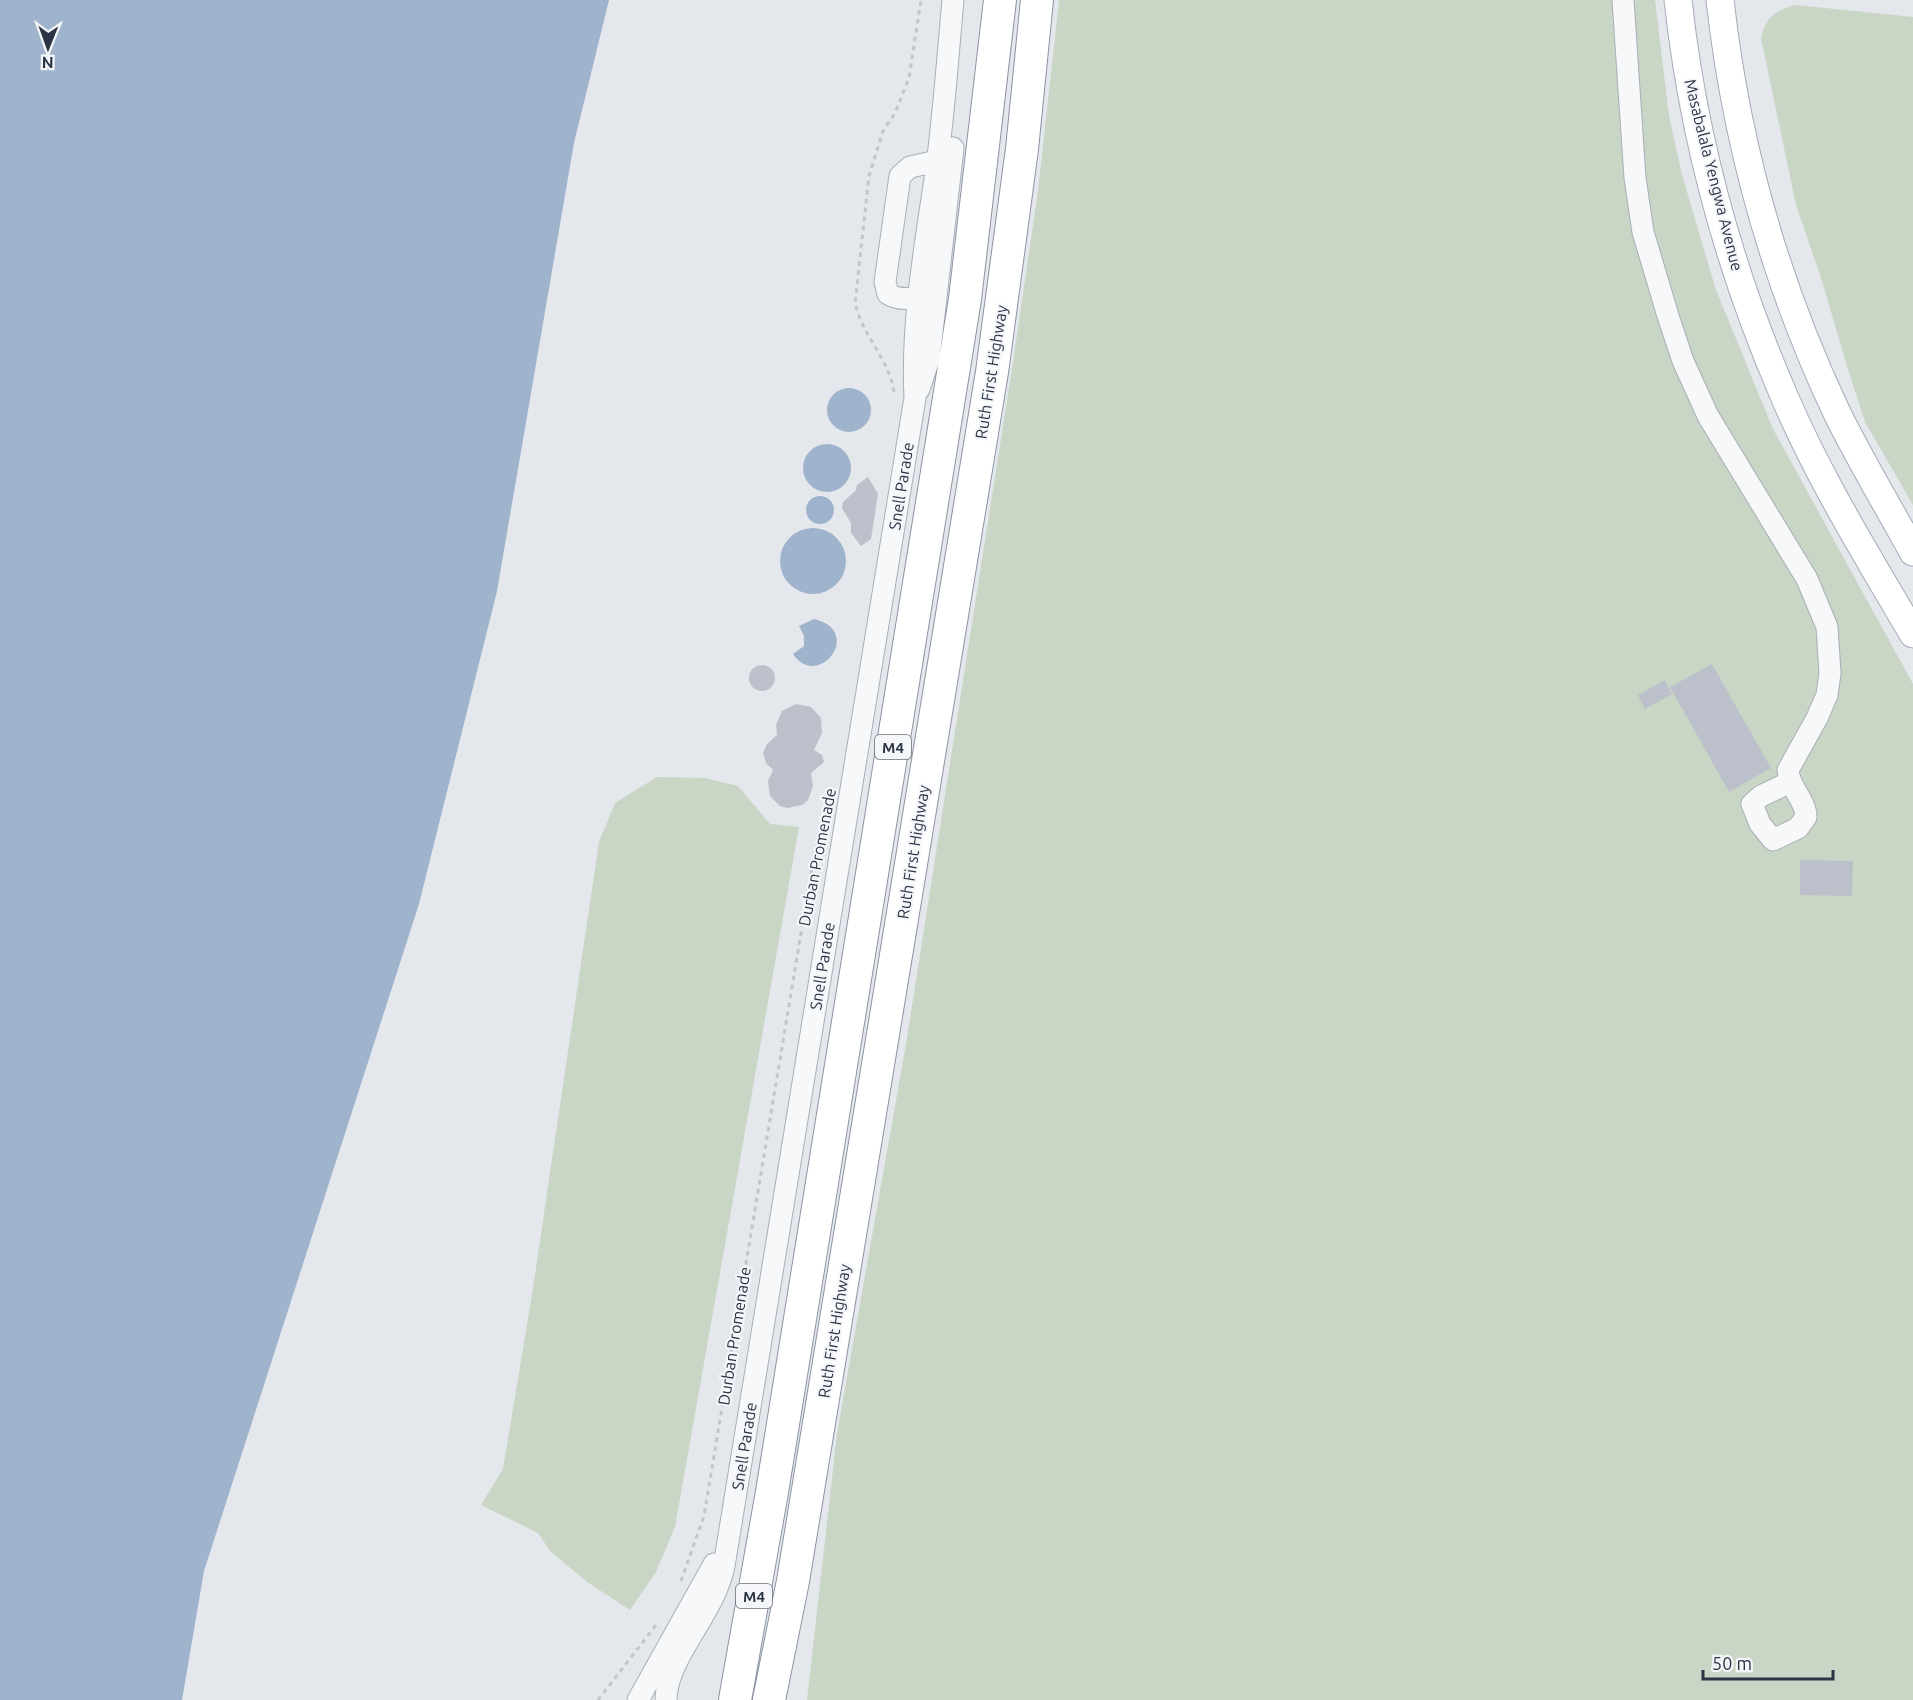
<svg xmlns="http://www.w3.org/2000/svg" width="1913" height="1700" viewBox="0 0 1913 1700" font-family="Ubuntu,sans-serif">
  <rect width="100%" height="100%" fill="#e4e7ec"/>
  <path fill="#c9d6c5" d="M1059,0H1655L1669,116L1682,175L1716,290L1773,429L1913,684V1700H807L837,1434L906,1044L1013,362L1038,191Z
    M1796,5L1913,17V505L1865,422L1845,360L1822,281L1796,205L1761,38C1765,18 1776,9 1796,5Z
    M657,777L705,778L738,786L770,824L799,827L675,1527L656,1572L630,1610L587,1582L551,1552L538,1533L481,1505L503,1469L533,1288L599,842L615,803Z"/>
  <path fill="#9fb4cc" d="M0,0H609L574,143L497,591L419,904L204,1571L182,1700H0Z
    M827 410a22 22 0 1 1 44 0a22 22 0 1 1-44 0Z
    M803 468a24 24 0 1 1 48 0a24 24 0 1 1-48 0Z
    M806 510a14 14 0 1 1 28 0a14 14 0 1 1-28 0Z
    M780 561a33 33 0 1 1 66 0a33 33 0 1 1-66 0Z
    M814,619C865,631 818,691 793,654L804,646V636L799,626Z"/>
  <path fill="#bbc0ca" d="M868,477L878,494L871,539L861,546L851,533V523L842,508L843,502L856,490L857,485Z
    M1712,664L1771,768L1729,792L1670,687Z
    M749 678a13 13 0 1 1 26 0a13 13 0 1 1-26 0Z
    M1665,680L1672,694L1645,709L1638,695Z
    M796,704L811,707L821,718L822,733L814,750L822,755L824,762L811,773L813,786L808,800L802,805L787,808L780,806L770,796L768,781L773,770L766,763L763,753L767,744L777,735L776,725L782,711Z
    M1800,860L1853,861L1852,896L1800,895Z"/>
  <g fill="none" stroke-linecap="round" stroke-linejoin="round">
    <g stroke="#a9aeb7" stroke-width="23">
      <path id="minor" d="M1623,0L1635,178L1643,232L1668,316L1683,361L1708,416L1807,579L1827,627L1830,673L1827,695L1817,718L1788,770C1789,788 1806,800 1806,817L1798,828L1773,840L1760,824L1752,804L1761,796L1790,782
        M931,293C916,298 902,302 888,294L885,282L900,176L910,167L937,161
        M919,389L929,359L953,148
        M638,1700L714,1564
        M666,1700C666,1658 715,1613 724,1566L915,398C911,320 926,242 937,165C944,110 948,55 953,0"/>
    </g>
    <g stroke="#a3abb8" stroke-width="29">
      <path id="major" d="M1678,0C1693,137 1730,272 1785,398C1820,480 1868,557 1913,634
        M1720,0C1736,143 1775,282 1837,413C1860,460 1888,506 1913,552"/>
    </g>
    <g stroke="#8b94a3" stroke-width="34">
      <path id="highway" d="M735,1700L772,1492L965,299L1000,0
        M769,1700L793,1581L992,372L1022,149L1037,0"/>
    </g>
    <path stroke="#c2c5cb" stroke-width="3" stroke-dasharray="4.5 4.5" stroke-linecap="butt" d="M894,392C889,359 862,335 855,303L869,176L883,131L895,113L909,78L921,0
      M681,1581L704,1516L814,855L826,816
      M598,1700L656,1625"/>
    <use href="#minor" stroke="#f7f8fa" stroke-width="21"/>
    <use href="#major" stroke="#fff" stroke-width="27"/>
    <use href="#highway" stroke="#fff" stroke-width="32"/>
  </g>
  <g text-anchor="middle" dominant-baseline="central" stroke-width="4.5" stroke-linejoin="round" paint-order="stroke">
    <g fill="#f4f6f9" stroke="#676e7b" stroke-width="1.5">
      <rect x="875" y="735" width="36" height="24" rx="4.5"/>
      <rect x="736" y="1584" width="36" height="24" rx="4.5"/>
    </g>
    <g font-size="15" font-weight="bold" fill="#2b3445">
      <text x="893" y="747">M4</text>
      <text x="754" y="1596">M4</text>
    </g>
    <g font-size="16" fill="#2b3445" stroke="#f4f6f9">
      <text transform="translate(1714 175) rotate(76)">Masabalala Yengwa Avenue</text>
      <text transform="translate(991 372) rotate(-81)">Ruth First Highway</text>
      <text transform="translate(901 486) rotate(-81)">Snell Parade</text>
      <text transform="translate(913 852) rotate(-81)">Ruth First Highway</text>
      <text transform="translate(817 857) rotate(-79)">Durban Promenade</text>
      <text transform="translate(822 966) rotate(-81)">Snell Parade</text>
      <text transform="translate(834 1331) rotate(-81)">Ruth First Highway</text>
      <text transform="translate(734 1336) rotate(-81)">Durban Promenade</text>
      <text transform="translate(744 1446) rotate(-81)">Snell Parade</text>
    </g>
  </g>
  <g transform="translate(48 48) rotate(181)" stroke="#f4f6f9" stroke-width="4.5" paint-order="stroke">
  <path d="M0-4.5L10 22L0 15L-10 22Z" fill="#2b3445"/>
  <text y="-9" font-size="16" font-weight="bold" text-anchor="middle" fill="#2b3445">N</text>
  </g>
  <path d="M1703 1670v9h130v-9" fill="none" stroke="#2b3445" stroke-width="3"/>
  <text x="1712" y="1670" font-size="18" fill="#2b3445" stroke="#f4f6f9" stroke-width="4.5" paint-order="stroke">50 m</text>
</svg>
